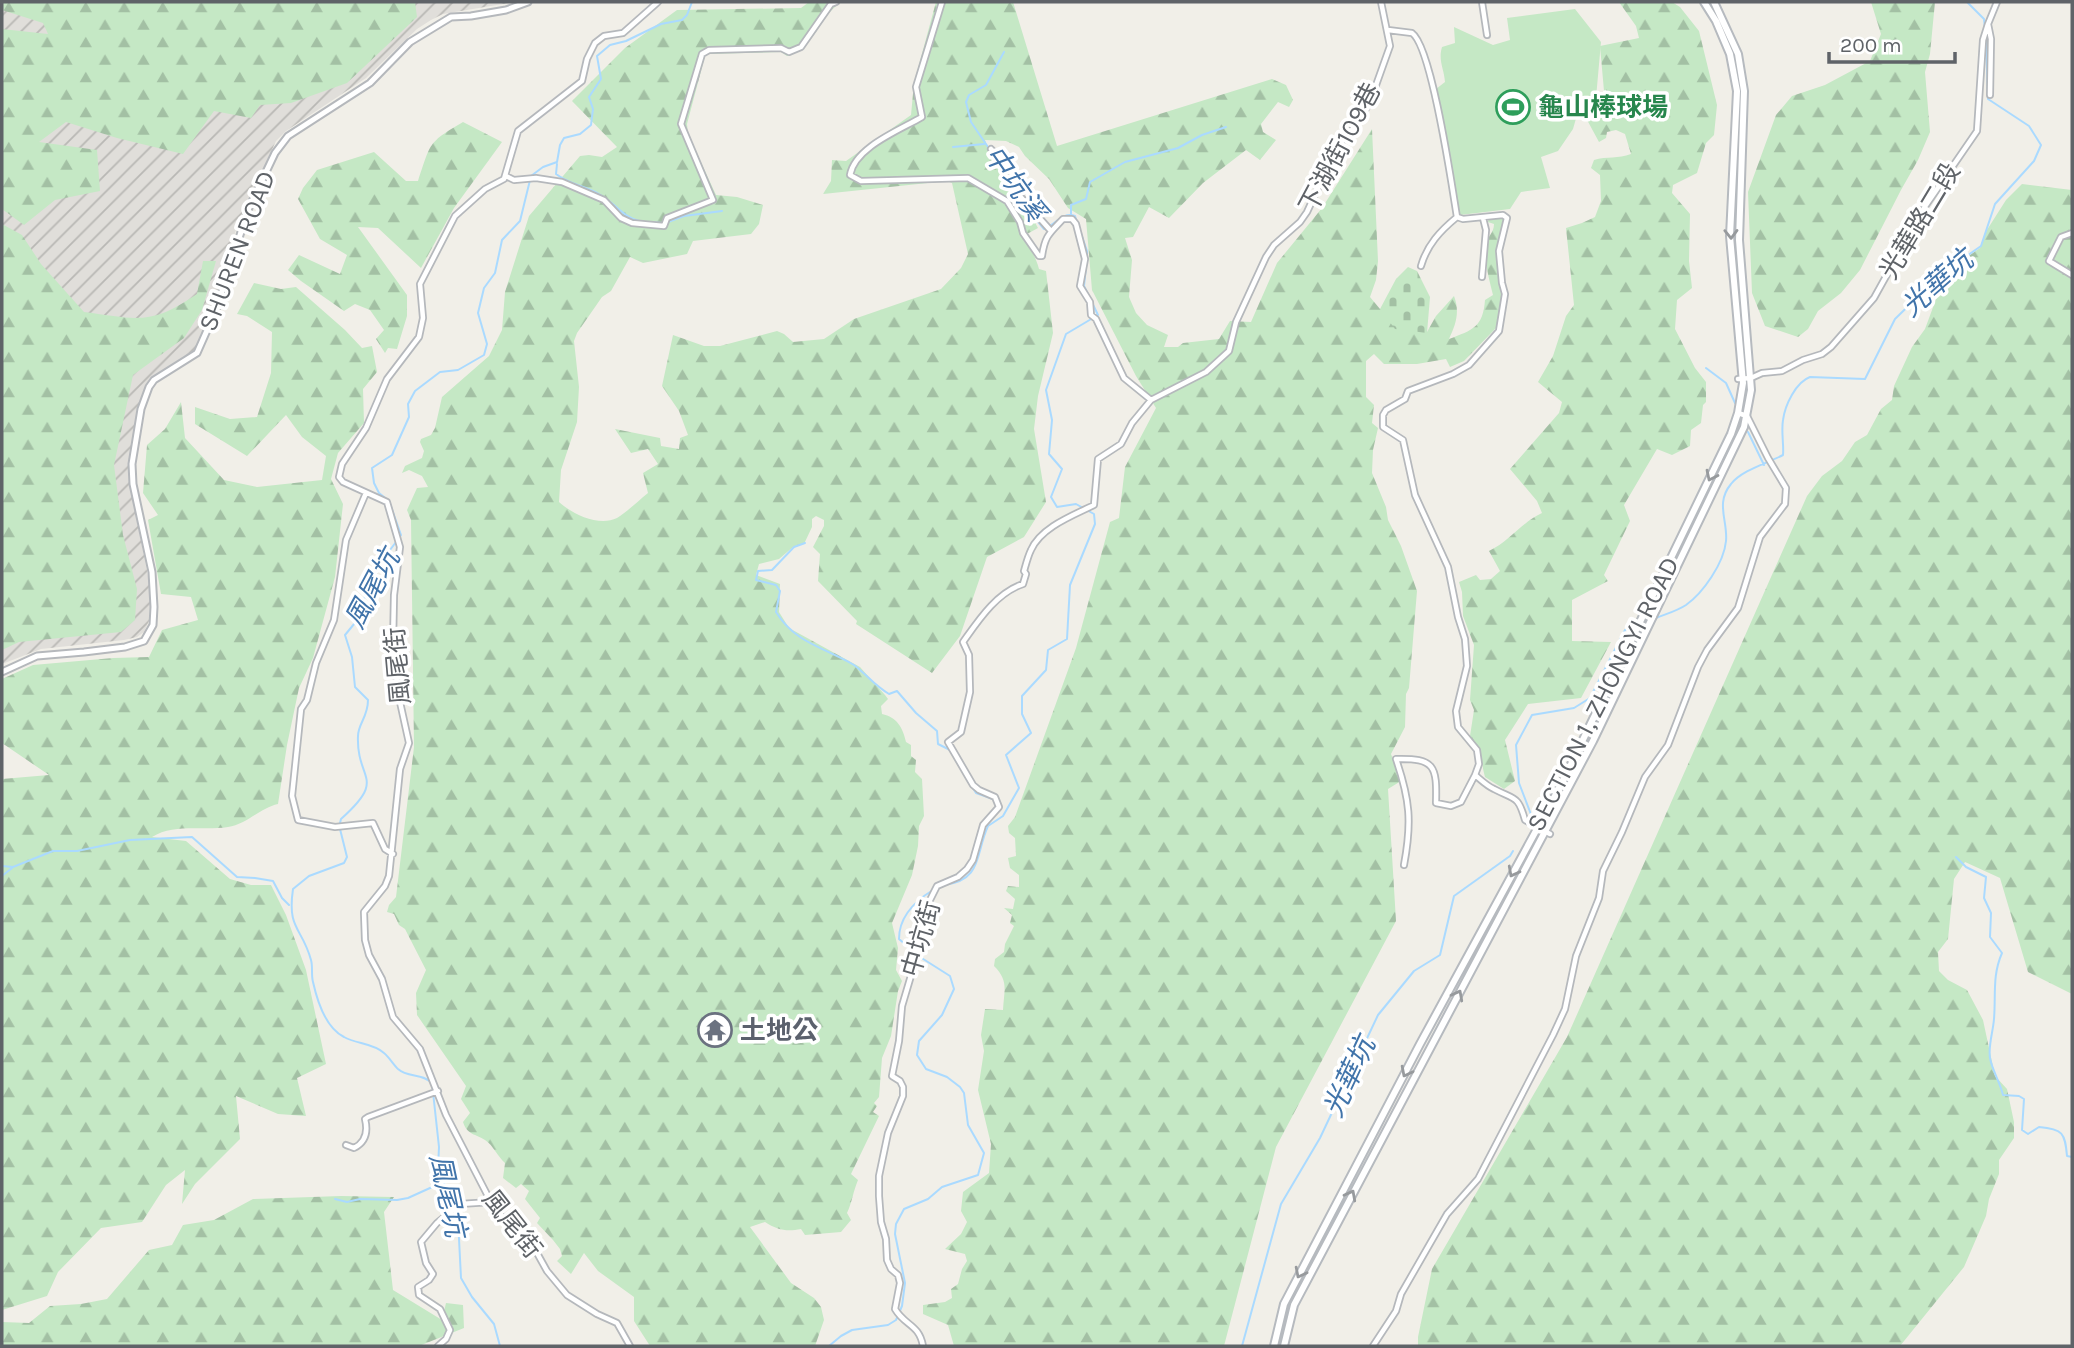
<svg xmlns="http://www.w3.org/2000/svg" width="2074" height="1348" viewBox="0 0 2074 1348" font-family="Karla,'Noto Sans TC',sans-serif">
  <defs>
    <pattern id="industrial-furrows" width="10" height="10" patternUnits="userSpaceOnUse" patternTransform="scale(1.75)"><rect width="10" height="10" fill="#e0deda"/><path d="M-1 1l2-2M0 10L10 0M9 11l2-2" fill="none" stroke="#b9b8b5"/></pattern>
    <pattern id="forest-firs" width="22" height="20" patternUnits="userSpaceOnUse" patternTransform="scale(1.75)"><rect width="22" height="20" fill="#c5e8c5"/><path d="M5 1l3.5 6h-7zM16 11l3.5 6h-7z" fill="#a3c0a4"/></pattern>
    <pattern id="cemetery-stones" width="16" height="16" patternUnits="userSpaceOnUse" patternTransform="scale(1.75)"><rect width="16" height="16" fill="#c5e8c5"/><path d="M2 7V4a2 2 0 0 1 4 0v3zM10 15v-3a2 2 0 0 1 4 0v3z" fill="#a3c0a4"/></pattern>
  </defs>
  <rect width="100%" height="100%" fill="#f1efe8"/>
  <path fill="url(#industrial-furrows)" d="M2,2H514L443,14L431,20L417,29L366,78L286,131L276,141L239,220L205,331L196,349L152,377L142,395L132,441L129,481L151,591L149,621L144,632L137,637L124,640L41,649L2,664Z"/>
  <path fill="#c5e8c5" d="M1575,9L1601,42L1596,98L1577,115L1573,129L1558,151L1541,157L1550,188L1521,192L1510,209L1460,215L1436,89L1445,82C1444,68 1438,61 1442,47L1455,43L1454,27L1493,45L1510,40L1507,18Z"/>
  <path fill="url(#forest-firs)" d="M2,2H415L417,17L347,83L291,103L260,105L251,118L214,111L183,154L117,138L66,122L39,142L97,150L100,191L55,200L24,225L2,209V29L48,34L43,23L2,10Z
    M809,2H842C818,16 815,49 787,56L781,52L708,54L705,56L687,124L688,134L716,195L737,197L763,205L759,224L751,234L693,241L687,254L643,263L630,257L611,291L602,297L577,333L574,341L579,387L577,422L561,470L559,502C572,514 599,527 617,518C628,511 638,501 648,493L643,473L658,464L648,449L631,453L615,429L660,438L661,446L679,449L680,438L688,435L679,411L662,386L673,335L704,346H720L777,331L784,334L793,342L824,339L854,319L941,289L961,268L968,254L952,183L947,181L823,194L831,181L832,160L846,161L911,115L914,83L936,2H1013L1057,146L1272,79L1286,85L1293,100L1289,107L1278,102L1261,124L1263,132L1276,140L1260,160L1246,150L1203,183L1169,218L1149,207L1133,237L1125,238L1132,260L1129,297L1136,313L1147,325L1168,335L1164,347H1178L1183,343L1219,339L1230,321L1251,322L1277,263L1322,208L1372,129L1378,261L1376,280L1370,297L1380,309L1427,332L1436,316L1454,296C1460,312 1456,324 1449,339C1473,330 1483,327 1485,300L1493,295C1489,279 1484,261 1486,244C1487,237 1494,233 1494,224L1488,222L1489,218L1503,217L1505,225L1497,252L1502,304L1498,326L1464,361L1450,367L1446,359L1417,364H1384L1374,354L1366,361V397L1374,405L1372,423L1378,428L1373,450L1372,473L1386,507L1388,520L1401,546L1417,591L1409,688L1406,694L1405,727L1391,754L1401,781L1388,789L1396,921L1276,1147L1224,1346H954L948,1325L923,1314V1305L945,1302L952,1298L951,1289L958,1284L962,1269L967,1261L965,1254L945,1249L961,1234L967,1222L961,1211L963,1192L989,1173L991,1144L978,1090L984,1051L981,1035L985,1009L1003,1010C1004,990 1009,981 994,966L995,959L1004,952L1005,944L1014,926L1010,923L1012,915L1004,908L1013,909L1015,899L1006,891L1008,886L1019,887V875L1010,868L1008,858L1016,856L1015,838L1009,833L1008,826L1015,817L1076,648L1110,522L1119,518L1125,467L1156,408L1136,376L1092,290L1086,219L1068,208L1049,179L1025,156L1019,147L1006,141L985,140C993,165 1011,156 1011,193L1028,210L1038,228L1027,234C1028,248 1036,256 1039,269L1046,271L1053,333L1038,396L1034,429L1046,502L1024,537L987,557L960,636L932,673L856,624L857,621L818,581L820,554L813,547L824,526V520L816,516L812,519V527L804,544L793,547L779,559L759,564L756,575L780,584L779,612L789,628L860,667L885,695L888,699L881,706L882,714C897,717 903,728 906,742L911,745V756L916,760L915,772L922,779L924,816L919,826L918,846L912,875L892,923L898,948L896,970L902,981L898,991L891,1036L882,1058L879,1097L874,1103L877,1106L873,1112L879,1116L851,1174L858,1180C853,1192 852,1202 847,1213L851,1220L841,1232L805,1235L801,1229C787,1232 777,1230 765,1222L750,1227L791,1283L814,1298L821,1307L824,1320L815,1346H650L634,1321V1297L598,1271L584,1253L571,1274L557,1261L562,1256L560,1249L553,1240L537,1223L540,1218L525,1199L529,1191L521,1184L516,1188L503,1178L505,1163C498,1157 493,1145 485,1140C476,1134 467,1135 463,1122L470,1113L461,1099L466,1086L417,1015L416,993L426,970L405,929L399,925L394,914L387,912L389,905L396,897L414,747L411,520L407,510L417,488L428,487L422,476L409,470L402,473L405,466L422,458L424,451L420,442L421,439L431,435L435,428L442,397L489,356L502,330L505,292L529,216L580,156L589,155L602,157L617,147L572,101L625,48L677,10L801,8Z
    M1619,2H1672L1680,7L1699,31L1717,105L1714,135L1706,143L1697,173L1673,185L1672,193L1690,214L1689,261L1692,288L1677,300L1675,329L1695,368L1706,382V402L1703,405L1701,423L1691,430L1690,446L1672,455L1657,449L1624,505L1630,521L1604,575L1608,581L1572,600V641L1611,642L1581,698L1528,704L1505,740L1515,781L1504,789L1485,777C1480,759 1483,751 1470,736L1474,710L1470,700L1474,645L1463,616L1462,592L1459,582L1476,575L1480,580L1491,579L1500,571L1489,551C1510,541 1522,522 1542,513L1537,501L1510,469L1559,413L1562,402L1538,382L1553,356L1566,316L1574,305L1566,228L1582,223L1595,217L1601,201L1600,175L1591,168L1594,160C1607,156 1618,159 1631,154L1625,134L1616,130L1607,132L1606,138L1599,142L1586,118L1600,108L1604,91L1600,46L1639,38L1636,26Z
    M1871,2H1935L1930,54L1925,72L1930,132L1918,160L1901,190L1860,270L1841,293L1818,311L1808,329L1798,337L1765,326L1752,293L1748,192L1776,115L1792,96L1825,85L1870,61L1881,34Z
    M463,122L502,142L454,208L421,268L378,228L358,227L407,295V316L397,349L388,348L385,353L376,339L384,330L370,310L355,304L344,311L301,281L288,270L299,255L340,274L347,255L320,239L298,199L303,188L317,170L374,152L406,181H418C431,143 427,143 463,122Z
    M2022,184L2072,190V994L2028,972L2000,878L1965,862L1954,879L1948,939L1938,952L1939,971L1948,980L1967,990L1983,1020L1995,1076L2007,1089L2014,1122V1138L1999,1160V1174L1989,1199L1986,1216L1964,1267L1900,1346H1418V1337L1432,1269L1567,1037L1807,496L1822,476L1842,461L1855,442L1867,435L1881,409L1892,400L1894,386L1912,347L1925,329L1946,272L1980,248L1985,233L2006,200Z
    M2,224L22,235L41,264L84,312C138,319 150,326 197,294L203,261H216L202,310L184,338L133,375L114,465L123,535L137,589L135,620L121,632L19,642L2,650Z
    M254,283L281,289L296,287L345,330L362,348L372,346L377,372L363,389L364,423L338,453L331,479L343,504L335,577L313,658L299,688L287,745L278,804C260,808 246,825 228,827C203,831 174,823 152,837L186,841L230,879L251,885H271L286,915L306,970L326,1064L297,1078L306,1116L278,1114L236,1096L240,1139L195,1184L182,1204L185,1170L166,1185L142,1222L101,1228L58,1272L47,1296L2,1310V779L49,775L2,743V679L33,665L113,658L149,657L162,630L198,620L191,597L161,594L148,520L158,515L143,493L147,445L165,429L181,402L185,438L224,480L257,487L322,480L326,456L302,437L286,415L247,456L195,424V407L230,419L257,417L271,373L272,332L247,316L237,314Z
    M341,1196L394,1197L384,1212L393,1290L442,1320L446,1303L463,1305L464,1328L419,1346H2V1322L29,1323L50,1306L81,1304L107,1299L149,1250L172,1245L183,1225L214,1220L253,1199Z"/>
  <path fill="url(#cemetery-stones)" d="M1408,267L1417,271L1430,297L1427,333L1395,329L1380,309L1396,279Z"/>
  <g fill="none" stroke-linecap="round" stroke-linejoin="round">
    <path stroke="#aadaff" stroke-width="2" d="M1967,2L1984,19L1985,29
      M953,147L984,144
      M990,150L971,122L966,102L969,95L986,85L1004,52
      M557,164L556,174C569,184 585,186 599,194C617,204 620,216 642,222
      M1007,170L1015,194L1044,229C1055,225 1063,211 1075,216L1087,251V258
      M1071,214V205L1086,199L1090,182L1125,162L1178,148L1202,135L1226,127
      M648,222L663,223
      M668,222L684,216L722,211
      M1706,368L1726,383L1735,403
      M1748,432L1764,465
      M399,538L401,535L389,501L379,493L374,483L372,468L392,455L409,417L408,404L415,391L440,372L458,370L484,355L487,344L478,313L484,288L495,273L502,240L520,221L531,176L543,167L557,162L560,145L564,138L580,134L591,125L593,109L589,97L601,79L597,56L610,45L626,41L661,24L682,20L687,15L692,2
      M805,543L794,547L772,570L758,571L756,580L776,585L780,591L776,612C796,644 824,647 854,665C866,674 875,686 889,694L897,691L916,713L937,731L938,744L952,751
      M1656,618C1666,614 1677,611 1686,605C1703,593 1724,563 1726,541C1728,521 1715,503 1731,484C1742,470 1768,463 1783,455C1784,444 1781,432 1783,420C1785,405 1796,382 1810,377L1865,379L1895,319L1941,274L1981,246L1995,204L2034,161L2041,145L2029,126L1988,99L1986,38
      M956,760L976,793L993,799
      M1532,817L1519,783L1516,745L1532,715L1574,708L1590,698L1625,630L1634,626
      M340,823L341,819C388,777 356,781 358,736C358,724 368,717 368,700L355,687L352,657L345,635L359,618L367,588L375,570L396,542
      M340,829L347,857L344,863L309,876L293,889C287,930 302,927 311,960C313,967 311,975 313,982C317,1000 326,1028 344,1037C356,1044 373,1043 384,1053C389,1057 393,1064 398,1069C408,1078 422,1073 432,1083L439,1147L438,1168L458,1219L461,1278L472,1297L494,1324L500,1346
      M1956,857L1966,867L1986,877L1984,898L1991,913L1990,937L2002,953C1992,976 1996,995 1994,1019C1993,1032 1988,1046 1990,1058C1992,1070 2000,1082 2003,1095L2019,1096L2024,1099L2022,1130L2028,1134L2039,1127C2063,1129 2065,1133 2067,1156L2072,1157
      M2,866L13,867L53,851H77L130,840L192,837L237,877L255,878L273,881L282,898L289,905
      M2,876L12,868
      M944,885C983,880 975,854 988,826L1003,816L1019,788L1006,755L1031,733L1022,714V696L1046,670L1048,650L1067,639L1070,585L1095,524L1094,514L1076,504L1057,507L1051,497L1062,469L1049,454L1052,420L1046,390L1066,334L1098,315L1084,286L1086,267
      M335,1199L347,1202L360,1199L397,1200L408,1198L441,1183
      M829,1346L841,1336L852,1330L888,1325L896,1320L902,1306L905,1283L895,1234L896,1224L904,1209L928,1199L942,1187L978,1175L984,1153L968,1125L964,1093L960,1087L947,1077L926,1069L917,1055L919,1041L942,1015L954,989L950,976L920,957L899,939C899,917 915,901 933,890
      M1242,1346L1281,1204L1320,1138L1378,1015L1414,971L1440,955L1454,896L1510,856L1513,851"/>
    <g stroke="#b5b8bc" stroke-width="8">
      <path id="minor" d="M942,2L916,87L922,117C900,130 855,147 850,175L861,181L968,178L1007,201L1020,222L1023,233L1039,256H1042C1045,235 1050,233 1063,219H1072L1076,224L1085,259L1080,286L1090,302L1091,315L1096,319L1124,378L1151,400
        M1482,2L1487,35
        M1388,30L1412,33C1432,47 1452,187 1457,217
        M1990,95L1991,39L1988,24L1997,2
        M991,149L1010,169L1019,195L1051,231
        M506,176L514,180L536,178L562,182L604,200L621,218L632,223L664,226L667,218L713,200L681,124L702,54L709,50L781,48L789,52L801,47L831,4L836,2
        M1457,217L1463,219L1503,215L1507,218L1499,251L1502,283L1505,294L1499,331L1469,365L1453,374L1408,391L1405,399L1386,410L1383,415V427L1403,440L1415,495L1448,567L1458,617L1465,639L1467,666L1456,711L1458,727L1477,750L1479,764L1475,775
        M2072,233L2061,237L2049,261L2072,275
        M1421,266C1427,245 1440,231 1457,217
        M1482,277L1486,230L1483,218
        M1738,379L1751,378L1762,373L1782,371L1803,360L1822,354L1831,347L1874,298L1924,208L1977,131L1983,40L1988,24
        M366,493L346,540L334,620L316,663L307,700L301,709L292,796L298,820L335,827L373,823L385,849L393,854
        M1404,865C1412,822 1410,800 1396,759C1435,758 1437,766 1436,803L1451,806L1461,802L1475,775C1481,780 1487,786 1494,789C1515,800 1518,795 1525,820L1550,834
        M346,1145L354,1148C366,1142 368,1131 365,1119L368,1117L438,1091
        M438,1346L446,1339L450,1330L440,1309L419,1295L418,1287L429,1280L433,1274L426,1263L421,1242L437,1223L460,1204L491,1202
        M630,1346L617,1323L597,1314L567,1295L547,1271L537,1253L517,1237L491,1202L446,1115L420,1049L393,1017L382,979L369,955L365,940L364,912L385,886L389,876L400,769L409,743L398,693L393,644L394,595L400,547L387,502L343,482L339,477L342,464L366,428L387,379L419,337L423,318L420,284L455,216L485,189L504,179L518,131L582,81L587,59L595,43L604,36L623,33L658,2
        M923,1346C919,1324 905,1326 895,1309L900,1283L898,1275L891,1269L887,1260L886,1239L881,1222L879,1196V1176L888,1133L903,1096V1087L900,1081L892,1076L899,1041L902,1006L923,935L925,910L937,886L958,877L967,869L973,860L983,825L999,807L995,797L979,790L973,785L948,742L961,732L970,692L969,655L963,642C978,621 996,593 1023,584L1026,574L1024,571C1026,564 1028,556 1031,550C1041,527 1074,515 1094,505L1098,459L1121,444L1132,423L1151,400L1206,372L1229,351L1236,322L1266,257L1274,245L1300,222L1307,212L1337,147L1356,125L1370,102L1390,46L1381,2
        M1373,1346L1396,1311L1401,1294L1447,1214L1478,1179L1553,1035L1565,1009L1576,956L1599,898L1603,871L1622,832L1645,777L1668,745L1698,667L1707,650L1738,608L1760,537L1785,504L1786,488L1768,458L1747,416L1738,413"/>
    </g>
    <g stroke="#b5b8bc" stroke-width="9">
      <path id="tertiary" d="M2,672L37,656L84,652L125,647L144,641L153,625L154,607L152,572L133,484L132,464L141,409L149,387L154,380L197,353L216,310L248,210L275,153L288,136L370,83L410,42L451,17L471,16L506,10L528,2"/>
    </g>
    <g stroke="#b6babf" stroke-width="10">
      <path id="secondary" d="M1274,1346L1284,1304L1420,1044L1562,783L1731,434L1738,413L1743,383L1730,236L1737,91L1730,54L1716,21L1704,2
        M1284,1346L1294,1305L1593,741L1744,427L1751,390L1739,240L1744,91L1738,54L1714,2"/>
    </g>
    <use href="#minor" stroke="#fff" stroke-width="4.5"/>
    <use href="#tertiary" stroke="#fff" stroke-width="5"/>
    <use href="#secondary" stroke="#fff" stroke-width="6"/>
  </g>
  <defs><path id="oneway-chevron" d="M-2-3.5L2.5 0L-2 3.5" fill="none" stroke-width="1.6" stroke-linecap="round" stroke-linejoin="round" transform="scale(1.75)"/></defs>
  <g stroke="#979a9d">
    <use href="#oneway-chevron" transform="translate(1731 234) rotate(89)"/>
    <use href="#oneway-chevron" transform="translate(1711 476) rotate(116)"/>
    <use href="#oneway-chevron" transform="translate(1513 872) rotate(118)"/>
    <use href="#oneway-chevron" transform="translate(1458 995) rotate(-62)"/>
    <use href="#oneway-chevron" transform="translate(1406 1072) rotate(117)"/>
    <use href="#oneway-chevron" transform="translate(1351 1195) rotate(-62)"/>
    <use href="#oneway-chevron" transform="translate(1300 1273) rotate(117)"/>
  </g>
  <defs>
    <g id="stadium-ring" transform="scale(1.75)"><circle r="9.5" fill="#fff" stroke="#2e9e5b" stroke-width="1.5"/><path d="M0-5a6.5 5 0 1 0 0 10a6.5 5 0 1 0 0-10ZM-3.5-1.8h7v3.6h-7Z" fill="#2e9e5b"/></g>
    <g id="temple-ring" transform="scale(1.75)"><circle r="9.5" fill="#fff" stroke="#6b7280" stroke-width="1.5"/><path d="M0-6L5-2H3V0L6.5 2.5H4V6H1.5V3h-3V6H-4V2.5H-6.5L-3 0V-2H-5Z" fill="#6b7280"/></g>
  </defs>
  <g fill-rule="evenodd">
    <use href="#stadium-ring" x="1513" y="107"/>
    <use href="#temple-ring" x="715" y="1030"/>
  </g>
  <g text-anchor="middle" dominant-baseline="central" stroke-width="7" stroke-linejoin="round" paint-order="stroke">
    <g font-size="26" font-weight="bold" fill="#27864d" stroke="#fff" text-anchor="start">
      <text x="1538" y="107">龜山棒球場</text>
    </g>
    <g font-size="26" fill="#5f6368" stroke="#fff">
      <text transform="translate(1340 148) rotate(-62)">下湖街109巷</text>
      <text transform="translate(1920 221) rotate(-59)">光華路二段</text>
      <text transform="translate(237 251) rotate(-69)">SHUREN ROAD</text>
      <text transform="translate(398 666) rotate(-95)">風尾街</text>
      <text transform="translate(1603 694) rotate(-63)">SECTION 1, ZHONGYI ROAD</text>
      <text transform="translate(921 939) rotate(-74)">中坑街</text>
      <text transform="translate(512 1224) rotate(52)">風尾街</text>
    </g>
    <g font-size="26" font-weight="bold" fill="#5b616d" stroke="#fff" text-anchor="start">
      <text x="740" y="1030">土地公</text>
    </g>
    <g font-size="28" font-style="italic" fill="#4174aa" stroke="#fff">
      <text transform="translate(1015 183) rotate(55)">中坑溪</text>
      <text transform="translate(1937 283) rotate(-41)">光華坑</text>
      <text transform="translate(372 589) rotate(-62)">風尾坑</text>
      <text transform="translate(1349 1077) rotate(-65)">光華坑</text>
      <text transform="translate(448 1195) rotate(78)">風尾坑</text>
    </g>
  </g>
  <rect width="2074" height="1348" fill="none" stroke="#5f6368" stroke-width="7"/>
  <path d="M1829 52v10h126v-10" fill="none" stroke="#5f6368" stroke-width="3.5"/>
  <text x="1840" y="52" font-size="21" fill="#5f6368" stroke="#ffffff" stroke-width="5" paint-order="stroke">200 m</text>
</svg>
